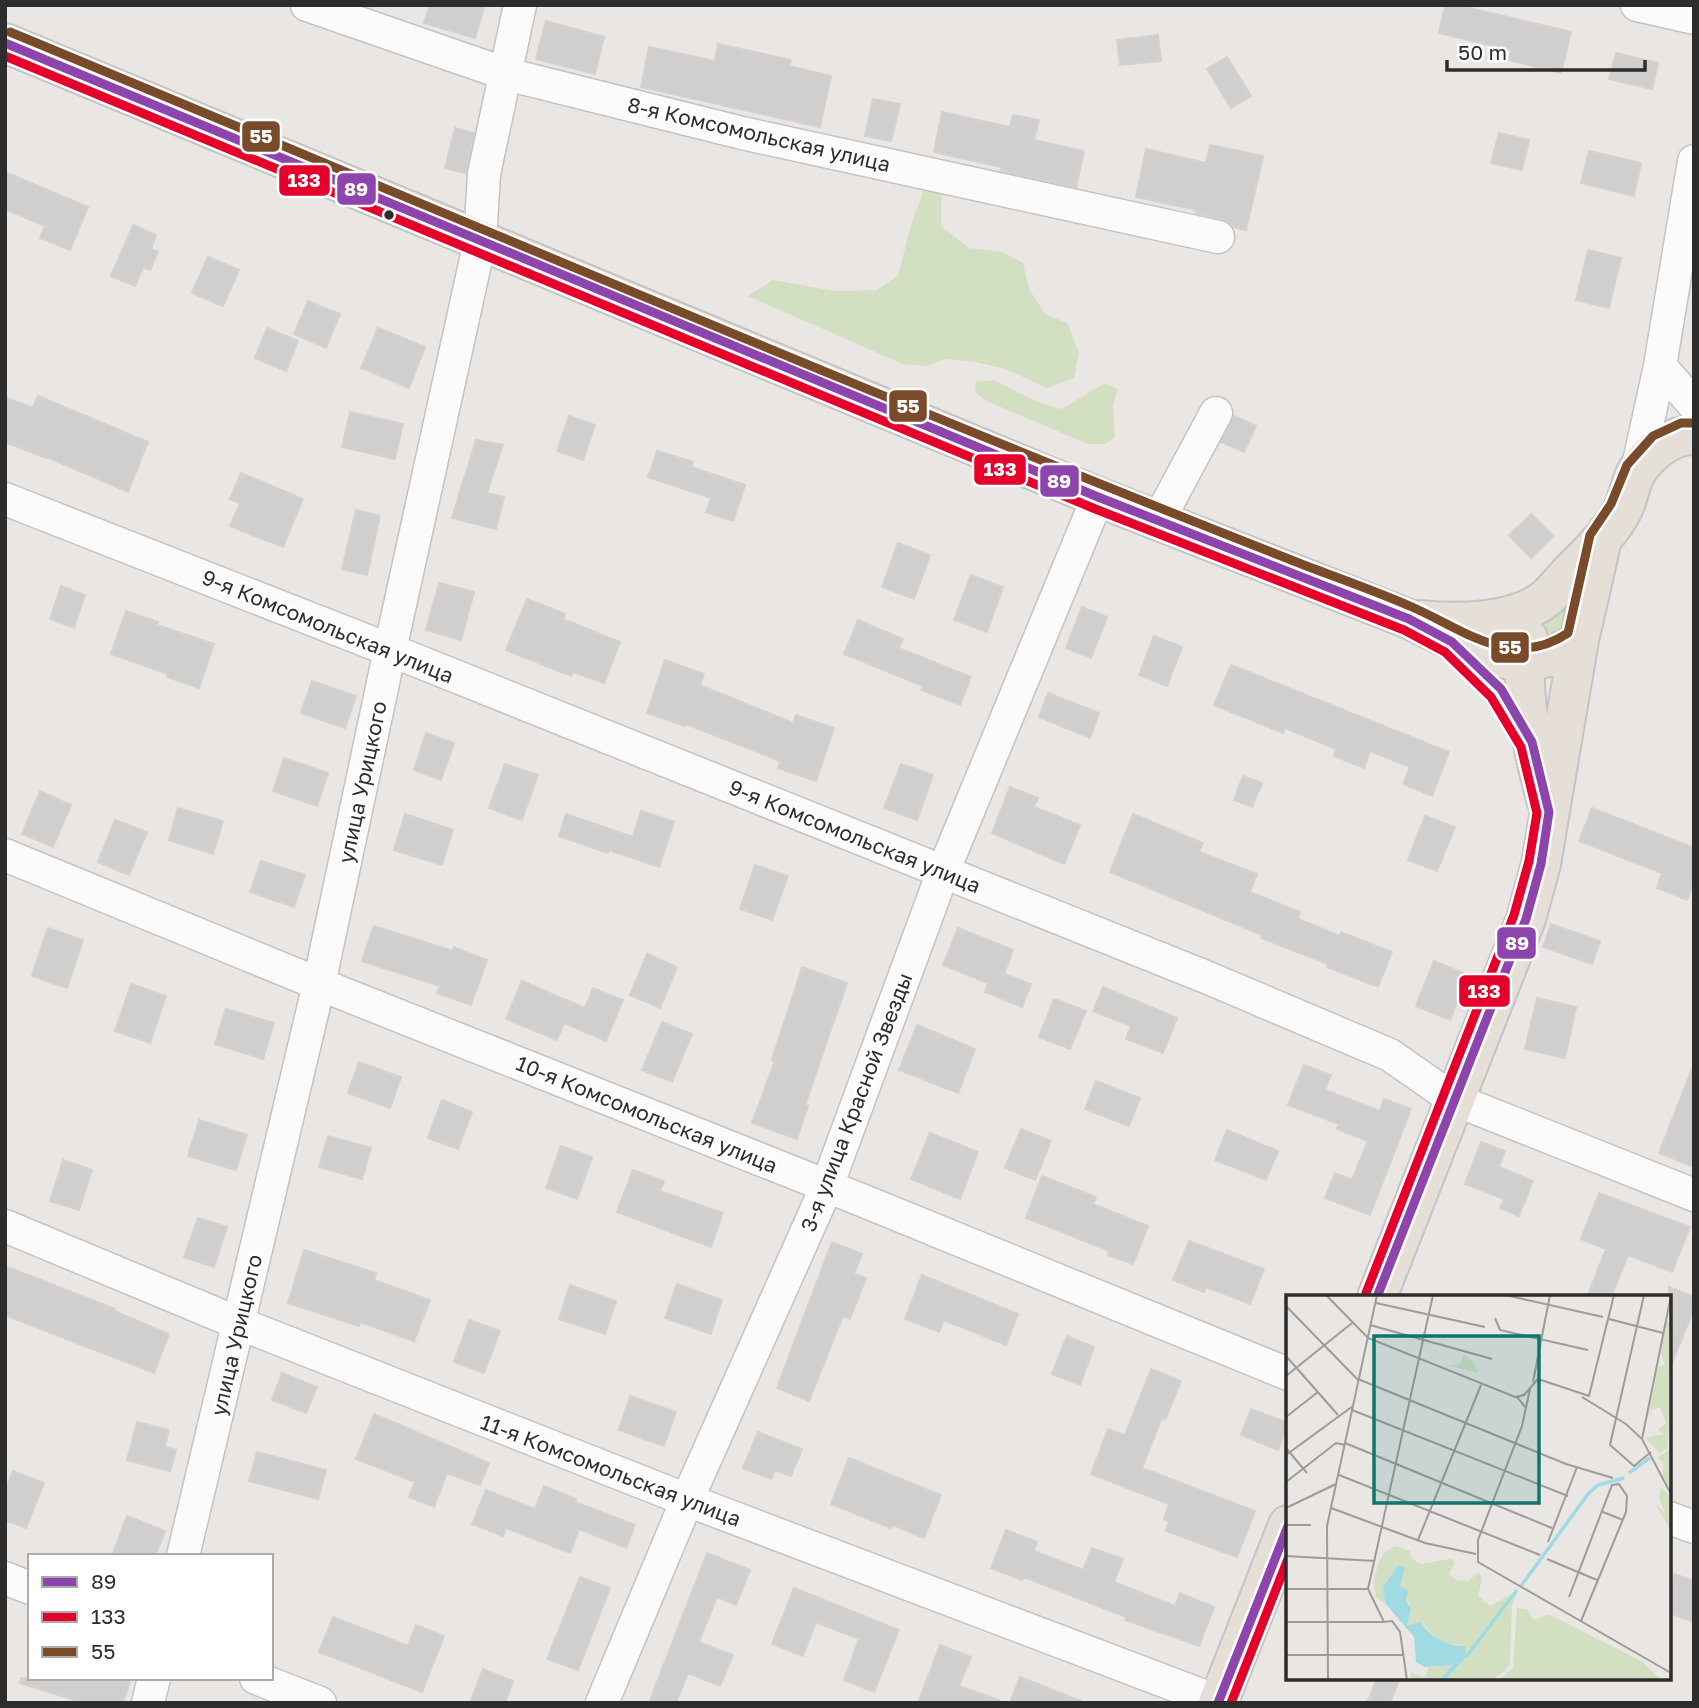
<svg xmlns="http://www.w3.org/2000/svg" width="1699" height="1708" viewBox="0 0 1699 1708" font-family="'Golos Text',sans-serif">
  <rect width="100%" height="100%" fill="#e9e6e4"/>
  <path fill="#d2e0c1" d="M924,190L941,194V226L969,248L1002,252L1023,263L1029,289L1045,314L1067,323L1079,353L1074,378L1047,388L1006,369L975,362L944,359L928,366L903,364L748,296L773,280L835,291L877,290L898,276L912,221Z
    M993,380L1040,403L1062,409L1105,383L1117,389L1113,407L1115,437L1105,444H1088L989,402L975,392L976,382Z
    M1586,566L1567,625L1555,634L1549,633L1545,629L1546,616Z"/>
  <path fill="#d1cfcd" stroke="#d4d2d0" stroke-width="2" d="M430,5H485L475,38L424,23Z
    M1445,5H1457L1571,32L1561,73L1509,60L1511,50L1439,33Z
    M546,21L604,37L595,74L536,59Z
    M1158,35L1161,61L1120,65L1117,40Z
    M718,44L791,60L789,66L831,76L820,127L641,87L649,47L715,61Z
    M1616,53L1658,63L1652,89L1609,79Z
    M1227,57L1251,96L1231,108L1207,69Z
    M873,99L900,104L891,141L865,136Z
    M942,112L1010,127L1013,115L1039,120L1034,140L1084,151L1076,187L1001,171V167L934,152Z
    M455,128L474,133L466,173L445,168Z
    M1499,133L1529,140L1522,170L1491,163Z
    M1210,145L1263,156L1246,230L1233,227L1222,219L1195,213L1196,210L1136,197L1146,149L1206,163Z
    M1589,151L1641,163L1634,196L1581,183Z
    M5,172L88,207L70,250L40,238L45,226L5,209Z
    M133,225L156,235L151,249L158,252L150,270L143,267L135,286L111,276Z
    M1588,250L1621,258L1609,308L1576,300Z
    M208,257L239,270L223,306L192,293Z
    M308,301L340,314L326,348L294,334Z
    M267,328L298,341L286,371L255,358Z
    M378,328L425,347L409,388L361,368Z
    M38,396L148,442L128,492L47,457L46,458L5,442V397L33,408Z
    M350,412L403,424L395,459L342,447Z
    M569,416L595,425L583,460L557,451Z
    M1234,416L1256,426L1244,452L1221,442Z
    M476,440L503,445L487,493L504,497L496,529L452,518Z
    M657,451L693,462L691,467L745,485L733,521L706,512L711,498L648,477Z
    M241,473L303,499L283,547L230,526L240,503L230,499Z
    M356,510L380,516L367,575L342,569Z
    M1531,514L1553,536L1531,558L1509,535Z
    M898,543L930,555L914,599L882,587Z
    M971,575L1003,587L987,632L954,620Z
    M439,583L474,592L461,640L426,630Z
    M61,586L85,595L74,628L50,619Z
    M527,599L565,614L563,619L620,642L604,683L573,672L571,676L506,650Z
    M1082,607L1107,617L1091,658L1066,648Z
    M126,611L158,622L157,625L214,644L199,688L167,677L168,674L111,654Z
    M858,620L903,639L899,648L971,677L960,705L921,690L923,686L844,654Z
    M1154,636L1182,647L1167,686L1139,675Z
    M665,660L704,674L700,685L793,723L796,715L834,728L816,781L778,768L780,761L686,724L685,726L647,713Z
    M1231,665L1449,752L1432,796L1403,784L1410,767L1370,751L1364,768L1334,756L1336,749L1285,728L1283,733L1214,705Z
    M312,681L356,696L345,728L301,713Z
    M1048,693L1099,713L1090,738L1039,717Z
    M426,733L454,743L441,780L414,770Z
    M284,758L328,773L317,806L273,791Z
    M505,764L538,775L522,820L489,808Z
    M901,764L933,775L917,820L884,808Z
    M1243,776L1262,783L1252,807L1234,800Z
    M1010,787L1038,798L1034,807L1080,825L1064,864L992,833Z
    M40,791L71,805L53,847L22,834Z
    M178,808L223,821L213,854L169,840Z
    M1592,808L1694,848V883L1687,900L1657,888L1662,873L1579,841Z
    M641,811L674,822L659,867L609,850L608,853L559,836L566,814L633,837Z
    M405,814L453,830L442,865L394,850Z
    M1133,814L1203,843L1199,852L1257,874L1250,892L1300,912L1298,919L1340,936L1341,932L1392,952L1378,987L1327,967L1328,964L1261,938L1262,935L1110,872Z
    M1425,816L1455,827L1437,871L1408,860Z
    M115,820L147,832L129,875L98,862Z
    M261,861L305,875L294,907L250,892Z
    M755,865L788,876L772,920L740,909Z
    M1551,924L1600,941L1592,964L1543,947Z
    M374,926L453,951L454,947L487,960L471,1005L437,993L440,986L362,961Z
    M48,928L83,940L67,988L32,976Z
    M958,928L1013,950L1004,974L1031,984L1022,1007L985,992L988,983L943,965Z
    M647,954L677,967L660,1008L630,995Z
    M1434,961L1468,975L1450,1020L1416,1006Z
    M802,967L847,983L805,1105L808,1106L797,1139L752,1123L775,1061L772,1060Z
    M522,981L585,1008L593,988L623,1000L606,1041L564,1023L557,1040L506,1019Z
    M131,984L166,996L150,1043L115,1031Z
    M1103,987L1177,1018L1163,1053L1126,1039L1131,1026L1093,1011Z
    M1537,998L1576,1007L1565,1058L1525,1049Z
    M1054,999L1086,1011L1070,1049L1039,1037Z
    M226,1009L274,1023L263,1059L215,1044Z
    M662,1022L692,1034L672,1082L642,1070Z
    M917,1025L975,1049L958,1093L899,1070Z
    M359,1062L401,1077L390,1108L348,1093Z
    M1304,1065L1331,1075L1325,1090L1380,1111L1384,1099L1411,1109L1370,1215L1325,1198L1335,1173L1352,1180L1368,1141L1337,1129L1339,1124L1288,1105Z
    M1692,1069H1694V1167L1659,1153Z
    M1096,1081L1140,1098L1129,1126L1085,1109Z
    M442,1100L472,1112L458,1149L428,1138Z
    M199,1120L247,1135L236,1170L188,1156Z
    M1021,1129L1051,1141L1035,1180L1005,1168Z
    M1227,1130L1278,1151L1266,1180L1215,1160Z
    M930,1133L978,1152L960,1199L911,1179Z
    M328,1136L371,1148L362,1179L319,1167Z
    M1481,1142L1505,1151L1499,1167L1533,1181L1519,1216L1500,1208L1504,1199L1465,1184Z
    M561,1146L592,1157L577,1199L546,1188Z
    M63,1160L92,1170L79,1210L50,1201Z
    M633,1170L664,1181L660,1191L723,1213L711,1247L617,1212Z
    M1042,1176L1096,1197L1093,1204L1148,1226L1133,1264L1108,1255L1110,1251L1026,1218Z
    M1599,1193L1690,1227L1672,1272L1628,1255L1611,1297H1587L1606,1249L1581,1239Z
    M198,1218L227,1227L214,1267L184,1257Z
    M1189,1241L1264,1269L1250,1304L1206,1287L1204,1292L1173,1280Z
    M832,1242L862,1254L854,1274L866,1278L850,1319L843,1316L809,1401L777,1388Z
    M304,1250L376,1273L374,1280L430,1300L414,1341L360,1322L359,1326L288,1303Z
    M5,1266L115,1309L114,1311L169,1334L154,1373L5,1315Z
    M922,1275L1018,1314L1006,1345L944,1320L939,1332L905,1319Z
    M677,1284L722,1300L711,1334L665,1318Z
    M570,1285L616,1301L605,1334L559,1319Z
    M1669,1287L1694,1297V1309L1670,1368Z
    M469,1320L500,1331L484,1373L454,1362Z
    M1067,1336L1094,1347L1080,1385L1052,1374Z
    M1151,1369L1181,1381L1165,1420L1162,1418L1142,1468L1255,1511L1237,1557L1166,1531L1169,1521L1164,1519L1169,1504L1091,1474L1108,1429L1125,1435Z
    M282,1373L317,1387L306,1413L272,1400Z
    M630,1396L676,1412L664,1446L619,1430Z
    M1251,1409L1288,1423L1278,1450L1241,1435Z
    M374,1414L489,1463L480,1485L447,1473L434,1507L409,1497L415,1482L356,1459Z
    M137,1422L169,1430L165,1447L176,1450L170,1471L127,1460Z
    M758,1432L802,1449L791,1476L775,1470L771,1479L743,1468Z
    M257,1452L326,1470L318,1499L249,1481Z
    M849,1458L941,1495L924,1538L893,1525L891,1528L831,1504Z
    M13,1471L44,1483L26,1528L5,1520V1490Z
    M544,1486L576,1499L575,1502L635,1525L626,1548L579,1529L570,1553L506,1528L503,1536L472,1524L486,1490L535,1509Z
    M127,1516L165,1531L155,1556H112Z
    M1006,1530L1037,1542L1034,1551L1083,1570L1092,1548L1123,1559L1114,1582L1175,1606L1180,1593L1214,1607L1199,1646L1125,1620L1126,1617L1024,1577L1022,1580L991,1568Z
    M707,1553L750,1570L736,1605L717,1597L699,1642L733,1655L720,1686L688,1673L676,1703H649Z
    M1674,1574L1694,1581V1622L1669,1613V1586Z
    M580,1577L610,1588L578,1670L547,1659Z
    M794,1588L899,1630L874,1692L844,1680L859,1639L816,1622L803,1656L772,1644Z
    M333,1617L408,1646L416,1625L444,1636L422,1692L319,1652Z
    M940,1645L971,1657L959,1686L999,1700L998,1703H918Z
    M483,1669L513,1681L505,1703H470Z
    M1020,1677L1081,1701V1703H1010Z
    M21,1678H131L123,1703H83L20,1683Z
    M1377,1678H1400L1390,1703H1367Z"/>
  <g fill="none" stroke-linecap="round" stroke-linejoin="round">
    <g stroke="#c4c3c4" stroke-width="35">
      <path id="minor" d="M307,5L506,74L742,133L1218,237
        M1637,5L1694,18
        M1660,366L1694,405
        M1637,471L1660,366L1694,161
        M5,499L390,650L1206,977L1390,1055L1453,1099L1694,1195
        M1158,521L1216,413
        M5,855L319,984L827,1186L1288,1374
        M5,1226L238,1323L687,1500L1222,1703
        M1669,1518L1694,1527
        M183,1556L319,984L390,650L480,241L484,174L520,5
        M5,1578L30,1588
        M256,1678L320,1703
        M148,1703L154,1678
        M602,1703L687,1500L827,1186L943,872L1098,497"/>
    </g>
    <g stroke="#c5c4c3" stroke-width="42">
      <path id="major" d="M5,43L1098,497L1409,619L1481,655L1524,662L1555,656L1579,640
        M1421,620C1457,624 1515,623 1545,599C1553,593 1560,583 1567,576C1586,556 1609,535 1622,511C1629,498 1630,482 1637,471C1649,453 1672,434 1694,435
        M1528,638C1518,691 1533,748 1546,799
        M1377,1297L1526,919L1541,864L1579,640L1602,539
        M1218,1703L1288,1525"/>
    </g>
    <use href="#minor" stroke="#fcfbfb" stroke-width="32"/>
    <use href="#major" stroke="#e5dfd7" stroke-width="38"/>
    <g stroke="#fff" stroke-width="14">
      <path id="bus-1" d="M5,43L1098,497L1409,619L1452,642L1501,689L1532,742L1549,812L1541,864L1526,919L1377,1297
        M1218,1703L1288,1526"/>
    </g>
    <g stroke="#fff" stroke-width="14">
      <path id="bus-2" d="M5,56L1093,508L1404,630L1445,652L1491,697L1521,747L1537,813L1529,861L1514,915L1366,1293
        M1231,1703L1288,1559"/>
    </g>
    <g stroke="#fff" stroke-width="14">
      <path id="bus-3" d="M10,32C442,211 873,396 1309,567C1344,580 1378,592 1412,607C1465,630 1511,671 1568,633L1590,535L1611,504L1627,465L1653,436L1681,423H1694"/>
    </g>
    <use href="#bus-1" stroke="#8e44ad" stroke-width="9"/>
    <use href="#bus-2" stroke="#e4002b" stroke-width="9"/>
    <use href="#bus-3" stroke="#7a4b2a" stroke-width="9"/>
  </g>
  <circle fill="#2d2d2d" stroke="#fff" stroke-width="2.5" cx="389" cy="215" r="6"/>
  <g text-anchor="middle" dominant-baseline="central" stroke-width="5" stroke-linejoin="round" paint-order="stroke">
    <g font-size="21" fill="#2d2d2d" stroke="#fff">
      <text transform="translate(759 134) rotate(13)">8-я Комсомольская улица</text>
      <text transform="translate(328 626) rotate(22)">9-я Комсомольская улица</text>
      <text transform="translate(362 782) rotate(-78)">улица Урицкого</text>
      <text transform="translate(855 836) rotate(22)">9-я Комсомольская улица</text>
      <text transform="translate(856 1102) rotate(-69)">3-я улица Красной Звезды</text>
      <text transform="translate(647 1114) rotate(22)">10-я Комсомольская улица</text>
      <text transform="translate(236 1335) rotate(-77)">улица Урицкого</text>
      <text transform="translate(611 1470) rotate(21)">11-я Комсомольская улица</text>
    </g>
  </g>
  <g transform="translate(1286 1295)">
    <rect width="385" height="385" fill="#e9e6e4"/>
    <path d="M385,26L382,153L374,158L359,143L378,139L372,135L380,128L374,112L365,115L364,123L363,118L372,73L379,69L375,60L380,27ZM178,60L187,67L192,78L161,70H173ZM385,153V197L377,180V167L371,163ZM375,192L385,202V235L369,209L380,219L373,203ZM110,251L124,256L125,263L134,269L165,264L169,267L163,279L170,285L182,286L193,277L196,283L192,301L204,311L232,296L226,311L224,369L218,377L204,385H159L180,362L172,349L164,350L145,340L138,330L121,331L125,314L114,291L112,270L97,292L99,308L90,303L87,286L93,267L99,257ZM231,313L241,314L248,325L263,319L357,367L375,385H213L227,373ZM166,370L154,385H125V377L139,383L143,372Z" fill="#d2e0c1"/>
    <path d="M112,270L119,272L114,291L122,296L120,306L125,314L121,331L134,327L145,340L165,350L179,351L180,362L159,385H154L166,370L139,372L130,367L128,342L99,308L97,292Z" fill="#a0dae3"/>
    <path fill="none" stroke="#a0dae3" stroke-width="3.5" d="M343,178L364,163M235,291L302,199L312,190L338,183M180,362L231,295"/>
    <path fill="none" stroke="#9e9c9b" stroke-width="2" d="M40,0L82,43L232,103L239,112M219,0L317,22M358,0L324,150L348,171L365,157M90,8L199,32M0,11L72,85M209,23L214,35L302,55M323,24L377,38M84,30L206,64M0,61L52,120M0,81L66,28M72,84L280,169L327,183M247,87L264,0M244,94L236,131L192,245V267L385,378M230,102L238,100L252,84L303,101L328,0M296,102L340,129L356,144L385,199M66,115L282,201M0,122L32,97M356,144L385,1M59,148L266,233M0,153L21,178M0,160L67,111M53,180L254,260M0,187L50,148L59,150M0,213L50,189M45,213L139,248L190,259M317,217L337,225M0,230H25M132,245L195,90M262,247L291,172M0,261L89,266M261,264L311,285M0,294H82M283,302L326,190L333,189L341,201L340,217L295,326M0,327H98M0,360H117M42,385L41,231L91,0M121,385L114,337L106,326L98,327L82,294L147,0"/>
    <path fill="#0f766e" fill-opacity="0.15" stroke="#0f766e" stroke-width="3.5" d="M88,41H253V208H88Z"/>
    <rect width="385" height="385" fill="none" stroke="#2d2d2d" stroke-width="3.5"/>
  </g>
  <g stroke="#fff" stroke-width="2.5">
    <rect x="241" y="120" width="40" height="33" rx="7" fill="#7a4b2a"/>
    <rect x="278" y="164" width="53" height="33" rx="7" fill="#e4002b"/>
    <rect x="336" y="172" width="41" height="34" rx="7" fill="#8e44ad"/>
    <rect x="888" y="389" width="40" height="34" rx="7" fill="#7a4b2a"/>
    <rect x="973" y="453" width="54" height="33" rx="7" fill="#e4002b"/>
    <rect x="1039" y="464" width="41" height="34" rx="7" fill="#8e44ad"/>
    <rect x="1490" y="631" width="40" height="33" rx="7" fill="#7a4b2a"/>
    <rect x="1496" y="926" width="41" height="34" rx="7" fill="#8e44ad"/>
    <rect x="1458" y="974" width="53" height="34" rx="7" fill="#e4002b"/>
  </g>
  <g font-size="19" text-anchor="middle" font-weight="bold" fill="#fff">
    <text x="261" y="143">55</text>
    <text x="304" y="187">133</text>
    <text x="356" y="196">89</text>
    <text x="908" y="413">55</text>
    <text x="1000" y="476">133</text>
    <text x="1059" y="488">89</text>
    <text x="1510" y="654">55</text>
    <text x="1517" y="950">89</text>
    <text x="1484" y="998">133</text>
  </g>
  <rect width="1699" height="1708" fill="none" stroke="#2d2d2d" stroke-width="14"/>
  <rect x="28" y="1554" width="245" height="126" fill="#ffffff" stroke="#ababab" stroke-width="2"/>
  <rect x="42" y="1577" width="35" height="10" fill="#8e44ad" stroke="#ababab" stroke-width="2"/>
  <text x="91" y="1589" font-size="21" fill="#2d2d2d">89</text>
  <rect x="42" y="1612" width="35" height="10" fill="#e4002b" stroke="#ababab" stroke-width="2"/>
  <text x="91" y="1624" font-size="21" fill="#2d2d2d">133</text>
  <rect x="42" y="1647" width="35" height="10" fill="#7a4b2a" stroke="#ababab" stroke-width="2"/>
  <text x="91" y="1659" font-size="21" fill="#2d2d2d">55</text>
  <path d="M1447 60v10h198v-10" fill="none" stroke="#2d2d2d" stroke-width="3.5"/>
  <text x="1458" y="60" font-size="21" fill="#2d2d2d" stroke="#ffffff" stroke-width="5" paint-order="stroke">50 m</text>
</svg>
